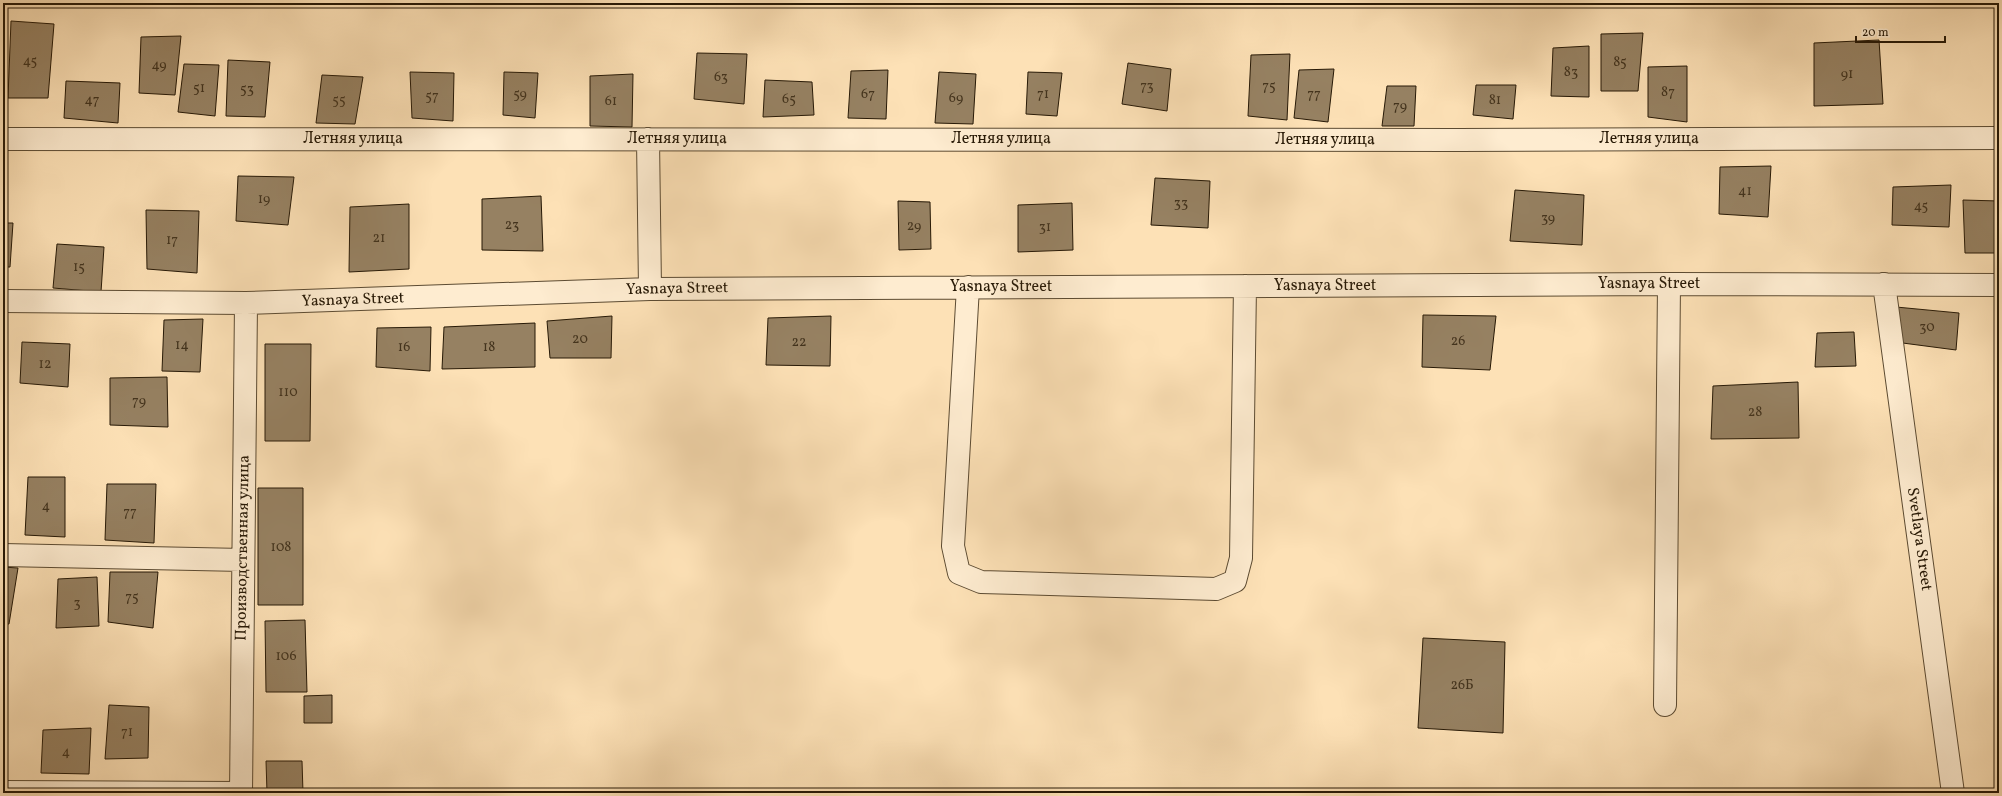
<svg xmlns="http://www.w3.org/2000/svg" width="2002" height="796" viewBox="0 0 2002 796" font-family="Vollkorn,serif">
  <rect width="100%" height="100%" fill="#fde1b6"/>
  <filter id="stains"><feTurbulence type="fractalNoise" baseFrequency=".005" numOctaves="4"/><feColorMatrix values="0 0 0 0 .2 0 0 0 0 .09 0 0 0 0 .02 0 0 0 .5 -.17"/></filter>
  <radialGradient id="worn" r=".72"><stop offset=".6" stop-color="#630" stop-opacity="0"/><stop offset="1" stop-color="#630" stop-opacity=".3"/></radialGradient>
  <path fill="#968162" stroke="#271906" d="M11,21L54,24L48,98H8Z
    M1643,33L1638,91H1601V34Z
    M181,36L175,95L139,93L141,37Z
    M1879,40L1883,104L1814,106V43Z
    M1589,46V97L1551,96L1553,48Z
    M697,53L747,54L744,104L694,99Z
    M1290,54L1287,120L1248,116L1251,55Z
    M228,60L270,62L265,117L226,116Z
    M1128,63L1171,69L1167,111L1122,104Z
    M184,64L219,65L215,116L178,112Z
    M1687,66V122L1648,117V67Z
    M1334,69L1328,122L1294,118L1299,70Z
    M888,70L886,119L848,118L851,71Z
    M410,72L454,73L453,121L412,118Z
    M504,72L538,73L535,118L503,115Z
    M939,72L976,74L973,124L935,123Z
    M1028,72L1062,73L1057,116L1026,114Z
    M633,74L632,127L590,126V76Z
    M322,75L363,77L355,124L316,123Z
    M765,80L812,82L814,115L763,117Z
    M66,81L120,83L118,123L64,118Z
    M1476,85H1516L1513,119L1473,115Z
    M1387,86H1416L1414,126H1382Z
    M1771,166L1768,217L1719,214L1720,167Z
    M238,176L294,177L288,225L236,221Z
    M1155,178L1210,181L1208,228L1151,225Z
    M1951,185L1949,227L1892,225L1893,187Z
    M1515,190L1584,195L1582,245L1510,241Z
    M541,196L543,251L482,250V199Z
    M1963,200L1999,201V253H1965Z
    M898,201L930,202L931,249L899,250Z
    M1072,203L1073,250L1018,252V205Z
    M409,204V269L349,272L350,207Z
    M146,210L199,211L197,273L147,269Z
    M3,223H13L10,267H3Z
    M57,244L104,247L101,292L53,288Z
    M1896,307L1959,313L1956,350L1895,342Z
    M1423,315L1496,316L1490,370L1422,367Z
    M612,316L611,358H550L547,321Z
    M831,316L830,366L766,365L768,318Z
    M203,319L200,372L162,371L164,320Z
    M535,323V367L442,369L444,327Z
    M431,327L430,371L376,367L377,328Z
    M1854,332L1856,366L1815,367L1817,333Z
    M22,342L70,344L68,387L20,383Z
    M265,344H311L310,441H265Z
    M167,377L168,427L110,425V378Z
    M1798,382L1799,438L1711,439L1713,386Z
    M28,477H65V537L25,535Z
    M107,484H156L154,543L105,540Z
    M258,488H303V605H258Z
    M3,567L18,568L9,624H3Z
    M110,572H158L153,628L108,622Z
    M97,577L99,626L56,628L58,579Z
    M305,620L307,692H266L265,621Z
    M1423,638L1505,642L1503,733L1418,728Z
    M332,695V723H304V696Z
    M109,705L149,707L148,758L105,759Z
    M3,728H7L3,769Z
    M91,728L89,774L41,773L43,730Z
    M266,761H302L303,793H267Z"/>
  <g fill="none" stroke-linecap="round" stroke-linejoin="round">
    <g stroke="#5c4b32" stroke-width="24">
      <path id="minor" d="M3,139L1459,140L1999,138
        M648,139L650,289
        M1884,284L1953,793
        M968,287L953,546L959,573L981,582L1216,589L1235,581L1241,558L1245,286
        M3,301L246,303L650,289L1669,284L1999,285
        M3,555L243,560
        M1665,705L1669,284
        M3,792L241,793
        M241,793L246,303"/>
    </g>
    <use href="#minor" stroke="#feecd0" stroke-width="22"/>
  </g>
  <g text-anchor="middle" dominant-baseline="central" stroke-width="3.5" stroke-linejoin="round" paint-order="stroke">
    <g font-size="14" fill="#43331d">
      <text x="30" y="61">45</text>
      <text x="1620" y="62">85</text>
      <text x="159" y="65">49</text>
      <text x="1571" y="72">83</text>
      <text x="1847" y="74">91</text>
      <text x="721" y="77">63</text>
      <text x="1147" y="86">73</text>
      <text x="1269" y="86">75</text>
      <text x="199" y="88">51</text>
      <text x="247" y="89">53</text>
      <text x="1668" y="92">87</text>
      <text x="520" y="94">59</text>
      <text x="868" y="94">67</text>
      <text x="1043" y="94">71</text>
      <text x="1314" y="94">77</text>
      <text x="432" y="96">57</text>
      <text x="956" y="98">69</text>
      <text x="789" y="99">65</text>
      <text x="92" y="100">47</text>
      <text x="339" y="100">55</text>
      <text x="1495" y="100">81</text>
      <text x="611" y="101">61</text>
      <text x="1400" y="106">79</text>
      <text x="1745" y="191">41</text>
      <text x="264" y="199">19</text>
      <text x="1181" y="203">33</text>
      <text x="1921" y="206">45</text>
      <text x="1548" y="218">39</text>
      <text x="512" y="225">23</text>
      <text x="914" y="226">29</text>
      <text x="1045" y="227">31</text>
      <text x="379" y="238">21</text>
      <text x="172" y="240">17</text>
      <text x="79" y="267">15</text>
      <text x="1927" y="327">30</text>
      <text x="580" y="339">20</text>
      <text x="1458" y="341">26</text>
      <text x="799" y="342">22</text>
      <text x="182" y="345">14</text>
      <text x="404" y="347">16</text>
      <text x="489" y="347">18</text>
      <text x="45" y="364">12</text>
      <text x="288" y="392">110</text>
      <text x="139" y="401">79</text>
      <text x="1755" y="412">28</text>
      <text x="46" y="506">4</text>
      <text x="130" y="512">77</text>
      <text x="281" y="547">108</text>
      <text x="132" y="597">75</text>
      <text x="77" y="603">3</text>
      <text x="286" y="656">106</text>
      <text x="1462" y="685">26Б</text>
      <text x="127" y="732">71</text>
      <text x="66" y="752">4</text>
    </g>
    <g font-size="16" fill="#271906" stroke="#feecd0">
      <text x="353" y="139">Летняя улица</text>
      <text x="677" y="139">Летняя улица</text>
      <text x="1001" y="139">Летняя улица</text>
      <text x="1649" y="139">Летняя улица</text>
      <text x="1325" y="140">Летняя улица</text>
      <text x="1649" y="284">Yasnaya Street</text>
      <text x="1325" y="286">Yasnaya Street</text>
      <text x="1001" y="287">Yasnaya Street</text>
      <text transform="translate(677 289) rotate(-1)">Yasnaya Street</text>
      <text transform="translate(353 300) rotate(-2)">Yasnaya Street</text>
      <text transform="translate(1919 539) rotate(82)">Svetlaya Street</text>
      <text transform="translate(243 548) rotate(-89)">Производственная улица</text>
    </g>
  </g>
  <rect width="2002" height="796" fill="none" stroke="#fde1b6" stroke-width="16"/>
  <rect x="4" y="4" width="1994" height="788" fill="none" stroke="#271906" stroke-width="2"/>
  <rect x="8" y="8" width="1986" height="780" fill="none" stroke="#271906"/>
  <path d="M1856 36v6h89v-6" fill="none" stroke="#271906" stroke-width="2"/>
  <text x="1862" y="36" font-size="12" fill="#271906" stroke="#feecd0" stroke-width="3" paint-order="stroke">20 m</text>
  <rect width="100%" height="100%" filter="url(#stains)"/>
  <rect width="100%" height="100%" fill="url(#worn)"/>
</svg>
